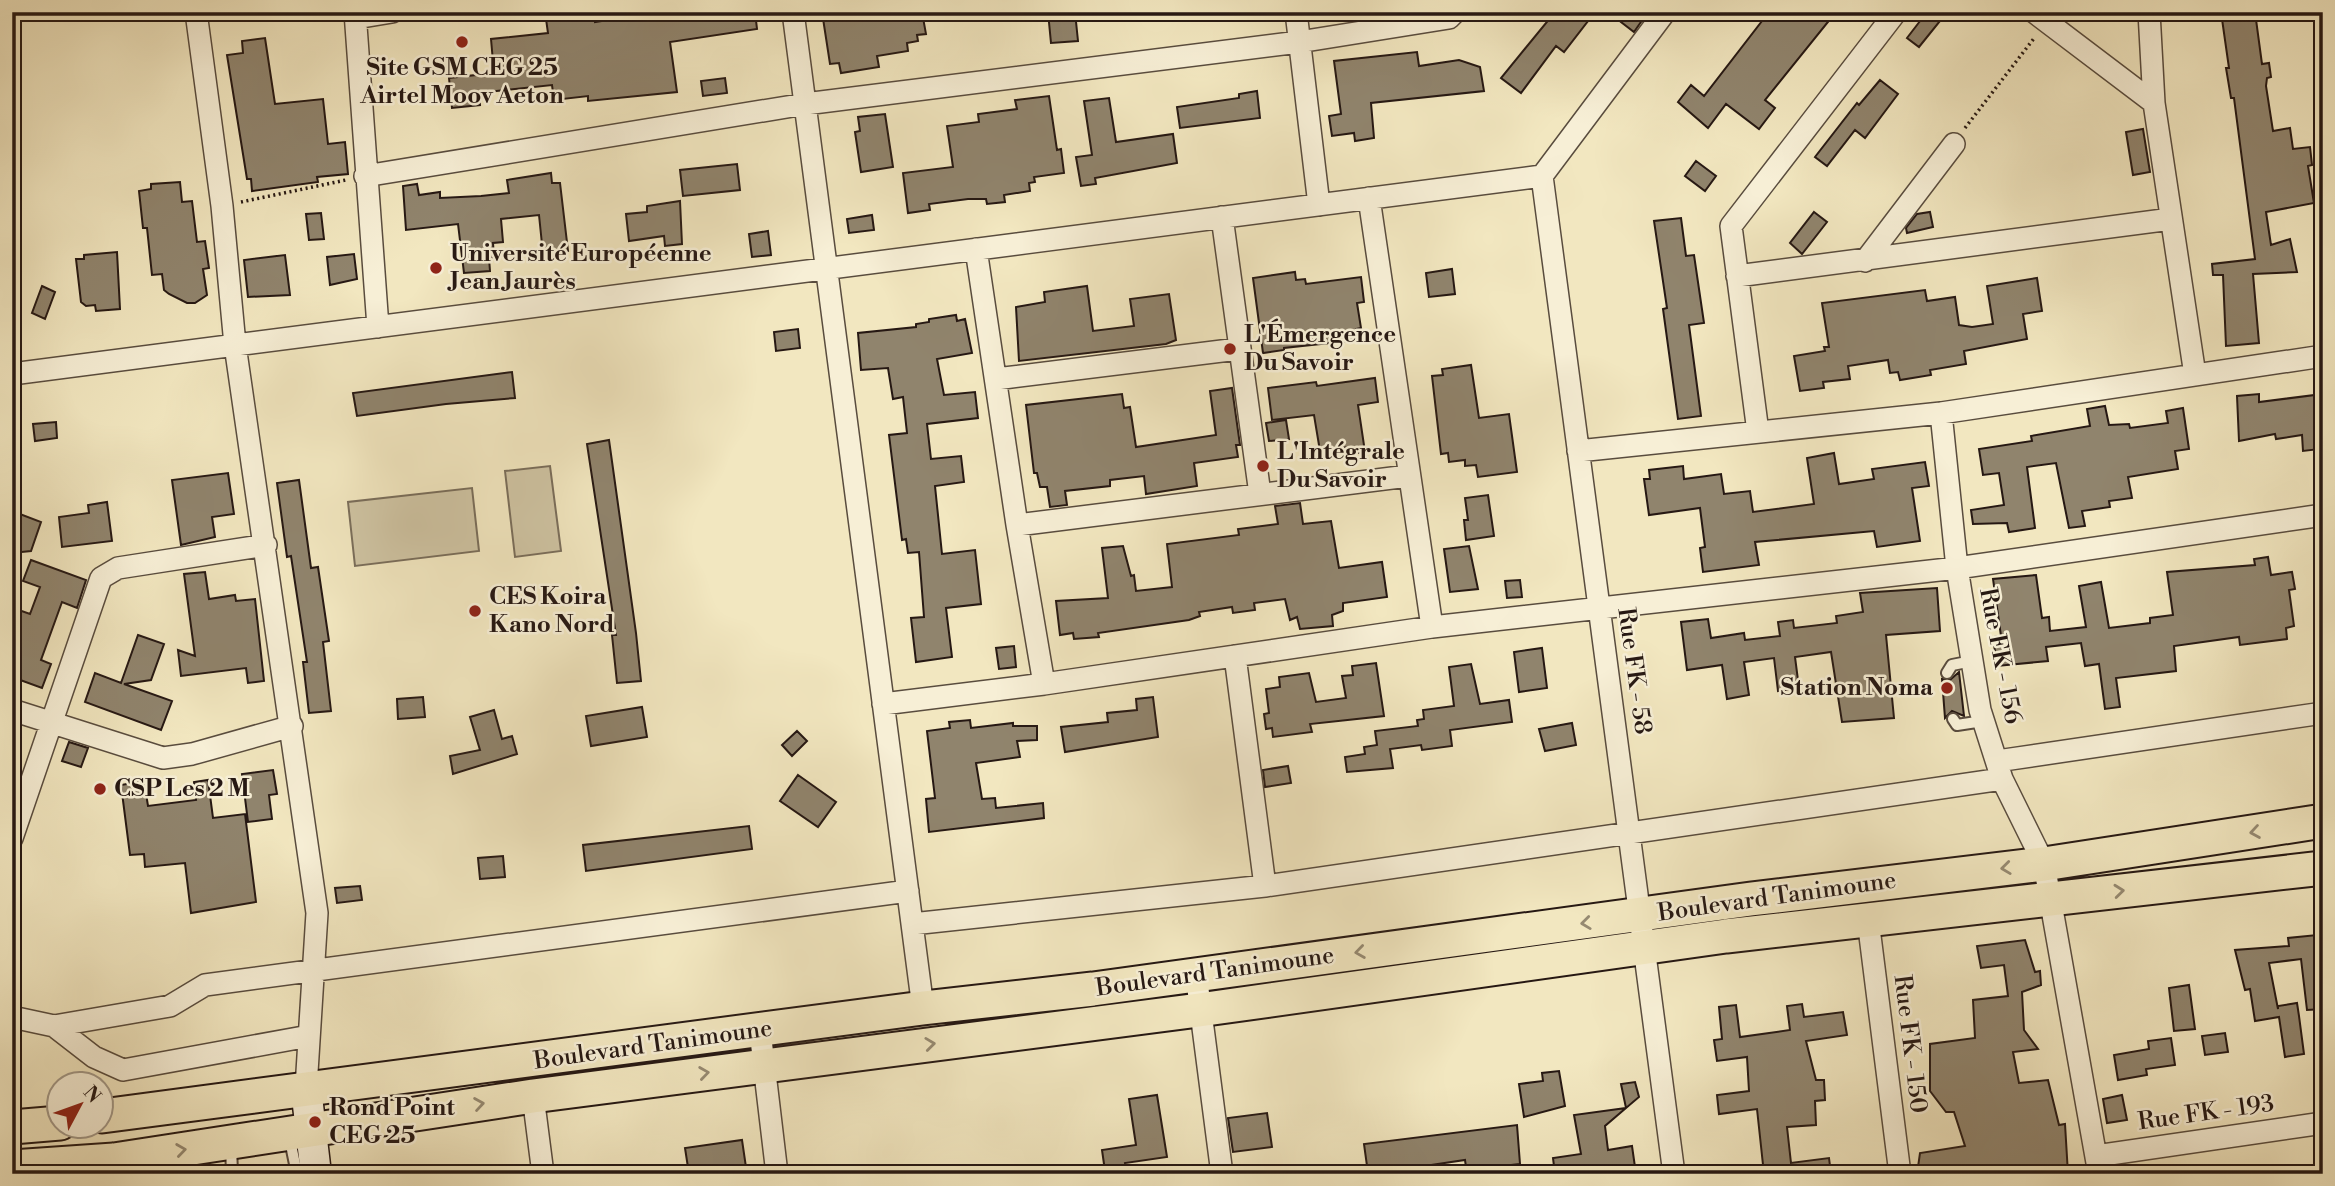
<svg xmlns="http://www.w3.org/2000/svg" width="2335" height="1186" viewBox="0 0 2335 1186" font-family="'Libre Bodoni',serif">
  <rect width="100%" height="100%" fill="#f2e7c0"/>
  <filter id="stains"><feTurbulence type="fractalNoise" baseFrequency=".00286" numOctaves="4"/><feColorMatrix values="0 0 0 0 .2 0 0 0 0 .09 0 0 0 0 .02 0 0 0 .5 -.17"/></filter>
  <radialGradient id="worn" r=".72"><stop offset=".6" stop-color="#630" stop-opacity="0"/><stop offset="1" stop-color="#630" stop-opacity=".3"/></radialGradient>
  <path fill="#cfc4a3" stroke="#7a6e5b" stroke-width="2" d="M550,466L561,551L515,557L505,471Z
    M472,488L479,551L355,566L348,502Z"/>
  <path fill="#90846d" stroke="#261813" stroke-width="2" d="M658,12H755L757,29L670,42L677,92L588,101V96L554,100L552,85L479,93L480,105L452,108L449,78L494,73L491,39L548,33L546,19L594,14L595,22Z
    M822,12H873L874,17L922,12L926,34L917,35L918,41L907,43L908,51L877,56L879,67L841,73L839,63L830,64Z
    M1048,12H1075L1078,41L1051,43Z
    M1555,12H1595L1564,52L1556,46L1521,93L1501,78Z
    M1608,12H1635L1643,19L1634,32Z
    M1769,12H1836L1765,100L1775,108L1759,129L1726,104L1708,128L1678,102L1691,85L1704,96Z
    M1927,12L1940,21L1919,47L1907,38Z
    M2221,12H2255L2262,64L2269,63L2271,77L2267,78L2266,86L2273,131L2290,128L2293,149L2310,147L2312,165L2308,166L2314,203L2266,212L2271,245L2290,239L2297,272L2253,274L2259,343L2226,346L2223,275H2213L2212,264L2255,259L2234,98H2231L2226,68H2229Z
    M265,38L275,104L323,99L328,144L345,142L348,174L317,177L318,182L252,191L251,179H247L227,55L243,53L242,41Z
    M1417,52L1419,66L1459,60L1480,67L1484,91L1371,103L1374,138L1355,141L1354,133L1332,136L1329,116L1341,114L1334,61Z
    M725,78L727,93L703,96L701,81Z
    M1880,80L1898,94L1865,138L1855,130L1827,166L1815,157L1857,103L1859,105Z
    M1257,91L1260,118L1180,128L1177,107L1239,98V94Z
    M1049,96L1057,150L1061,149L1064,173L1034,177L1035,182L1029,183L1030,191L1004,195L1005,202L987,204L986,199H968L929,204L930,210L908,213L903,173L953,167L947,126L979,122L978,114L1017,109L1015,100Z
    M1109,98L1116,142L1173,134L1177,163L1095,178L1096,184L1081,186L1076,157L1092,155L1084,101Z
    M885,114L893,167L861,172L855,132L860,131L858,117Z
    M2143,129L2150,172L2133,175L2126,132Z
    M1696,161L1716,176L1705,191L1685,176Z
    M737,164L740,190L683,196L680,170Z
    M551,173L552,183H560L568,251L543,254L539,215L501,219L503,242L493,243L494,257L489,258L490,271L464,273L458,224L406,230L403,186L417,184L419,195L440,192V198L481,196L509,193L507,180Z
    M180,182L182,202L192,201L197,242L205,241L209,268L203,269L207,295L195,303H187L169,294L164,290L162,274L152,275L147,228H143L139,191L151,189V184Z
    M680,201L682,244L665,246L664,236L629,241L626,214L647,212V206Z
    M1814,212L1827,222L1802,254L1790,243Z
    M1930,212L1933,227L1907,233L1906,228L1917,214Z
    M321,213L324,239L309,240L306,214Z
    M872,215L874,230L849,233L847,219Z
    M1681,218L1686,256L1694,255L1704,323L1689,325L1701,416L1678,419L1663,309L1667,308L1654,221Z
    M768,231L771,255L752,257L749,234Z
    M117,252L120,309L96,311L95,305L86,306L81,302L76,259H84V255Z
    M354,254L357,279L330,285L327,257Z
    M285,255L290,295L248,297L244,260Z
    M1452,269L1455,294L1429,297L1426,273Z
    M1295,272L1296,280L1305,279L1306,284L1361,277L1364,302L1357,303L1361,328L1356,329L1357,340L1284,348V350L1263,353L1253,278Z
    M2037,278L2042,311L2023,314L2027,339L1964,351L1966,364L1930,370L1931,375L1900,380L1898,372L1890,373L1888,360L1848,366L1850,379L1823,382L1824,388L1800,391L1794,356L1825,351L1824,347H1829L1822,303L1925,290L1927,301L1955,297L1959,325L1972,327L1993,324L1987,286Z
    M42,286L55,292L45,319L32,313Z
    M1087,286L1093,331L1134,326L1130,299L1169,294L1176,340L1166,344L1019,361L1016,307L1045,302L1044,292Z
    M956,315L957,321L965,319L972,353L937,359L944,395L975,392L978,418L927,424L931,459L961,456L964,482L935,486L942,554L975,550L981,604L946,608L952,657L916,662L911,618L924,617L919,552L908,553L906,539L902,540L889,435L907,433L903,397L893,399L888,368L861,370L858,333L916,327V324L929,322V319Z
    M798,329L800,348L776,351L774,332Z
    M1471,365L1479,418L1509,414L1517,472L1478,477L1476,465L1465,466V460L1449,462L1448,453L1441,454L1432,376L1443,375L1442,369Z
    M512,372L515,398L446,404L357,416L353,393Z
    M1375,378L1378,402L1358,405L1365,452L1350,454L1348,447L1320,451L1314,415L1272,420L1268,388L1316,382L1317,386Z
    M1232,388L1240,445H1236L1238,457L1194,463L1197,486L1146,494L1144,476L1110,480V486L1065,491L1067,505L1050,507L1047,487H1040L1037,473H1034L1026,405L1122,394L1124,408L1130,407L1136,447L1216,435L1210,391Z
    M2259,394V402L2323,394V425L2316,426L2320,449L2303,451L2302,435L2276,439L2275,434L2239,441L2237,396Z
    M2105,406L2109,425L2129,424L2130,428L2168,423L2166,411L2183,408L2189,449L2175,451L2178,469L2128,477L2132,498L2109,501L2110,507L2082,511L2085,526L2069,528L2056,463L2027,467L2035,528L2009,532L2007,523L1973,524L1971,510L2004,505L1999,473L1983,475L1979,449L2032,441L2031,436L2090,426L2087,409Z
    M1286,420L1289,439L1269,441L1266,423Z
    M56,422L57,438L35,441L33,424Z
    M609,440L636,633L641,681L617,683L612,635H616L587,444Z
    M1834,453L1839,484L1874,479L1872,469L1925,462L1929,486L1912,488L1920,541L1877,547L1874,531L1755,542L1759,565L1703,572L1700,548L1705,547L1700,508L1649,515L1644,479H1650L1649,470L1683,466L1684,479L1721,474L1724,494L1750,491L1753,512L1814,504L1807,458Z
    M228,473L234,514L212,517L215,537L181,545L172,480Z
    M299,480L311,568L318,567L329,641L323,642L331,711L309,713L303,662H307L291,556L287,557L277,483Z
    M1488,495L1494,536L1466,540L1464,520H1468L1465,498Z
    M107,502L112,541L62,547L59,517L89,513L88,505Z
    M1300,503L1303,524L1331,521L1339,568L1382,562L1387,597L1343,603V611L1332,615L1333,626L1300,629L1297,617L1290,620L1285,599L1254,603L1255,610L1233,613L1232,607L1199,612L1200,616L1189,620L1098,633L1099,637L1074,639L1073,633L1060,635L1056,601L1108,598L1102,548L1123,546L1131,576L1134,575L1136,591L1172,587L1167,544L1239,535L1238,529L1278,524L1275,506Z
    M12,511L41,522L31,551L12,553Z
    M1469,546L1478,589L1450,592L1444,549Z
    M2268,557L2271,575L2292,572L2295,589L2289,590L2294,626L2286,628L2287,639L2240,645L2239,637L2174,646L2176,671L2116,678L2120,707L2105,709L2099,664L2085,666L2081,643L2046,647L2048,661L1997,666L1993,637L2001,636L1993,579L2036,575L2042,618L2049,617L2050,631L2086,627L2079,586L2101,582L2109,628L2150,623V618L2173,615L2167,572L2255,565L2254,559Z
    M31,560L86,580L77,608L62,602L41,660L51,664L42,688L12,677V620L16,609L30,614L40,587L23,581Z
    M205,572L209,599L235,595L236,601L255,599L264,681L248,683L246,668L181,676L178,650L195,656L184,574Z
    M1520,580L1522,597L1507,598L1505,581Z
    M1937,588L1940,631L1886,635L1894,718L1842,722L1831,652L1795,657L1799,688L1778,691L1774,658L1744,662L1749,695L1727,699L1722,665L1687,670L1681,622L1708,619L1711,638L1744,633L1745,640L1780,636L1778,622L1793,620L1794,628L1837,623L1836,616L1863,612L1860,593Z
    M138,635L164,644L151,680L124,684L172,701L161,730L85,702L95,673L121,683Z
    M1014,646L1016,667L999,669L996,648Z
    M1542,648L1547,688L1519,692L1514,652Z
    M1376,663L1384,716L1310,724L1312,732L1273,737L1272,728L1266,729L1264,714L1269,713L1266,689L1280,687L1279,677L1309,673L1316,702L1346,698L1342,676L1353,675L1352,666Z
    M1471,664L1480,704L1509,700L1512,722L1450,730L1452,746L1422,750L1421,745L1390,749L1393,768L1347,772L1345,757L1365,754L1364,747L1377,745L1375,731L1418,726L1417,720L1424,719L1423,710L1454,706L1449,667Z
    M1959,672L1964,716L1952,711L1945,718L1942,679L1950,680Z
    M423,697L425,717L398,719L397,699Z
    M1153,697L1158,737L1065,752L1061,727L1108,722L1107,713L1137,710L1136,699Z
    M642,707L647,737L591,746L586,716Z
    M494,710L502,739L512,736L517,754L453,774L450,756L480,750L470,717Z
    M970,720L971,728L1013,723V726H1037V740L1017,741L1020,757L976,763L982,799L995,798L996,808L1043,803L1044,818L929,832L926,799L935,798L927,731L950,728L949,722Z
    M1572,723L1576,745L1545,751L1539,729Z
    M797,731L807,741L792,756L782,745Z
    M69,742L88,748L81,767L62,761Z
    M1288,766L1291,783L1265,787L1263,770Z
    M273,770L277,794L269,795L272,819L248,822L242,774Z
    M798,775L836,802L818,827L780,801Z
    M208,780L213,818L245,814L256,902L191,913L185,863L145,867L144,854L130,855L121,785L144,781L148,806L196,800L194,782Z
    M749,826L752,849L586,871L583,845Z
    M503,856L505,877L480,879L478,858Z
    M360,886L362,900L337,903L335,888Z
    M2317,935L2318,944H2323V957H2319L2323,1009L2307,1010L2301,959L2269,963L2278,1009V1006L2297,1003L2299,1016L2304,1054L2285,1057L2279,1017L2255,1021L2250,989L2245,990L2235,950L2289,946L2288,938Z
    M2025,940L2035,972L2040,971L2041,985L2022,992L2024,1030L2038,1049L2013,1052L2019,1083L2048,1080L2059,1125L2065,1124L2068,1174H1954L1953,1166L1929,1174H1917L1920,1153L1965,1146L1954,1112H1946L1930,1091V1044L1975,1038L1973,1000L2008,996L2004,965L1981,968L1977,946Z
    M2189,985L2195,1029L2174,1031L2169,988Z
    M1802,1004L1804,1017L1843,1012L1847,1035L1806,1041L1816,1080H1824L1825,1100L1815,1101L1816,1125L1787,1127L1791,1163L1829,1158L1831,1174H1764L1757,1109L1719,1114L1717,1095L1749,1091L1747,1057L1717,1061L1714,1040L1722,1039L1719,1007L1736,1005L1740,1037L1790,1030L1787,1006Z
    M2225,1033L2228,1052L2205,1055L2202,1036Z
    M2171,1038L2175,1065L2146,1069L2147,1075L2118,1080L2114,1055L2149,1049L2148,1041Z
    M1559,1071L1565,1106L1524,1117L1519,1084L1543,1081L1542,1073Z
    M1635,1082L1639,1097L1626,1108L1621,1084Z
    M1157,1095L1167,1157L1125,1163L1126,1168L1105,1171L1102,1150L1136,1145L1129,1099Z
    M2122,1095L2127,1120L2107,1123L2103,1099Z
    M1626,1108L1605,1126L1608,1150L1632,1146L1635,1167L1590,1174H1555L1553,1158L1581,1154L1574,1115Z
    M1267,1113L1272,1147L1233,1152L1228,1118Z
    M1517,1125L1520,1164L1512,1165V1174H1467L1465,1160L1404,1169L1405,1174H1380L1379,1165L1367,1166L1364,1144Z
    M742,1140L747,1174H689L685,1148Z"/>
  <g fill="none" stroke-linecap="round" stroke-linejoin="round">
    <g stroke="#594c3e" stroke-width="14">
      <path id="service" d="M1947,673L1952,665L1972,661
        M1953,719L1957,725L1983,721
        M289,1135L297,1174
        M231,1145L232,1174"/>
    </g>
    <g stroke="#594c3e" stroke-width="24">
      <path id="minor" d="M196,12L222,206L235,345L317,913L306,1088
        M355,12L378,327
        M793,12L923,1008
        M1296,12L1319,205
        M2034,12L2154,103
        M2149,12L2154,103L2195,375
        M356,18L392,12
        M365,176L805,104L1299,42L1449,18L1455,12
        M1542,176L1674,1174
        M1369,198L1432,627
        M1222,217L1260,494
        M976,249L1017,525L1044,684
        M1865,261L1954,144
        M1737,276L2171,219
        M12,374L1542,176L1665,12
        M996,379L1238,349
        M1941,413L1957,568L1980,710L2002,779L2044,864L2099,1174
        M1758,432L1731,226L1896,12
        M1578,451L1941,413L2323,356
        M1017,525L1408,476
        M1235,656L1265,886
        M883,704L1044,684L1432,627L1957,568L2323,515
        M12,710L163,758L192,754L292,726
        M1997,761L2323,713
        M12,838L101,578L118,568L266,545
        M1868,920L1900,1174
        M912,924L1265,886L2002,779
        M1196,974L1222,1174
        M12,1017L54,1026L94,1057L123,1070L309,1036
        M54,1026L170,1006L205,985L908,891
        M760,1031L777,1174
        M533,1096L543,1174
        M2096,1156L2323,1123"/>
    </g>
    <g stroke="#261813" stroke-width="33">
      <path id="secondary" d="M306,1088L316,1174"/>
    </g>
    <g stroke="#261813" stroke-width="37">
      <path id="primary" d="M102,1116L923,1008L1093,989L1751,899L2044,864L2323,821
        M12,1127L60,1123
        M12,1167L114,1160L533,1096L1199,1010L1726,936L2323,868"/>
    </g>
    <path stroke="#261813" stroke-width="3.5" stroke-dasharray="2 3.5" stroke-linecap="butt" d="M1965,128L2035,37
      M241,202L346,180"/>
    <use href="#service" stroke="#f7efd6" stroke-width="10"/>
    <use href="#minor" stroke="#f7efd6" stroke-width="21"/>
    <use href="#secondary" stroke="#f7efd6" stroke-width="30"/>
    <use href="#primary" stroke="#f2e7c0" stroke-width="33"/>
  </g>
  <defs><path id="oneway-chevron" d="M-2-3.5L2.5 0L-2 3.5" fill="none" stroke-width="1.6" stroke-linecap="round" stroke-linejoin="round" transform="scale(1.75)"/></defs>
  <g stroke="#968a72">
    <use href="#oneway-chevron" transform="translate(2255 832) rotate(171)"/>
    <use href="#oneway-chevron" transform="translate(2006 868) rotate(173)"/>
    <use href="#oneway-chevron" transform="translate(2119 891) rotate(-6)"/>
    <use href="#oneway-chevron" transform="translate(1586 923) rotate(173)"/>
    <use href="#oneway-chevron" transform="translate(1360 952) rotate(172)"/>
    <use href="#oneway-chevron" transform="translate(930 1044) rotate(-7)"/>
    <use href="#oneway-chevron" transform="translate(704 1073) rotate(-8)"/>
    <use href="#oneway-chevron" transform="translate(479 1104) rotate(-9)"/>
    <use href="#oneway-chevron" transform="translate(181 1150) rotate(-8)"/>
  </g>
  <g fill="#8f2418" stroke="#f7efd6" stroke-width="2.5">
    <circle cx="462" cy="42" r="7"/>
    <circle cx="436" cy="268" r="7"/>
    <circle cx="1230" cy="349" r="7"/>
    <circle cx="1263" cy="466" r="7"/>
    <circle cx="475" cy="611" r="7"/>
    <circle cx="1947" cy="688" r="7"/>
    <circle cx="100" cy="789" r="7"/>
    <circle cx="315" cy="1122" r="7"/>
  </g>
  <g text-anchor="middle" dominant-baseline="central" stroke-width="5" stroke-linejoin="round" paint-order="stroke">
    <g font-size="24" font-weight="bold" fill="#261813" stroke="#f7efd6" text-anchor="start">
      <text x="462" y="68" text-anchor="middle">Site GSM CEG 25<tspan x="462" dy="28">Airtel Moov Aeton</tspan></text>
      <text x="450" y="254">Université Européenne<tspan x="450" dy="28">Jean Jaurès</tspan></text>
      <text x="1244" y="335">L'Émergence<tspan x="1244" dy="28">Du Savoir</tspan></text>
      <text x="1277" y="452">L'Intégrale<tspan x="1277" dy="28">Du Savoir</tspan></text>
      <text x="489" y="597">CES Koira<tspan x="489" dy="28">Kano Nord</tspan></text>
      <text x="1933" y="688" text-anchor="end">Station Noma</text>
      <text x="114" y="789">CSP Les 2 M</text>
      <text x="329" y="1108">Rond Point<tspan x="329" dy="28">CEG 25</tspan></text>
    </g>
    <g font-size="24" fill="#261813" stroke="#f7efd6">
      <text transform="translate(2000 656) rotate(79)">Rue FK - 156</text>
      <text transform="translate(1634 671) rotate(82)">Rue FK - 58</text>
      <text transform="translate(1777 897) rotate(-8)">Boulevard Tanimoune</text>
      <text transform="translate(1215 972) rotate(-8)">Boulevard Tanimoune</text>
      <text transform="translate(1910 1044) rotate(83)">Rue FK - 150</text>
      <text transform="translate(653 1045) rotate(-8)">Boulevard Tanimoune</text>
      <text transform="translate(2206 1113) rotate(-8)">Rue FK - 193</text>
    </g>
  </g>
  <rect width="2335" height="1186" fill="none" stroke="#f2e7c0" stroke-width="42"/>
  <rect x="14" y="14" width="2307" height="1158" fill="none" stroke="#261813" stroke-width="3.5"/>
  <rect x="21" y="21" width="2293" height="1144" fill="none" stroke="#261813" stroke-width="2"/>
  <g transform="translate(80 1105) rotate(49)"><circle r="33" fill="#f7efd6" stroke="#a39988" stroke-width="2"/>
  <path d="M0-5L12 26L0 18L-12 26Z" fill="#8f2418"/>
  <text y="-10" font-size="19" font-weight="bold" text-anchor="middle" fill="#261813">N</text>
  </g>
  <rect width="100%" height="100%" filter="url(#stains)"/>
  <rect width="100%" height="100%" fill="url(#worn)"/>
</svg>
